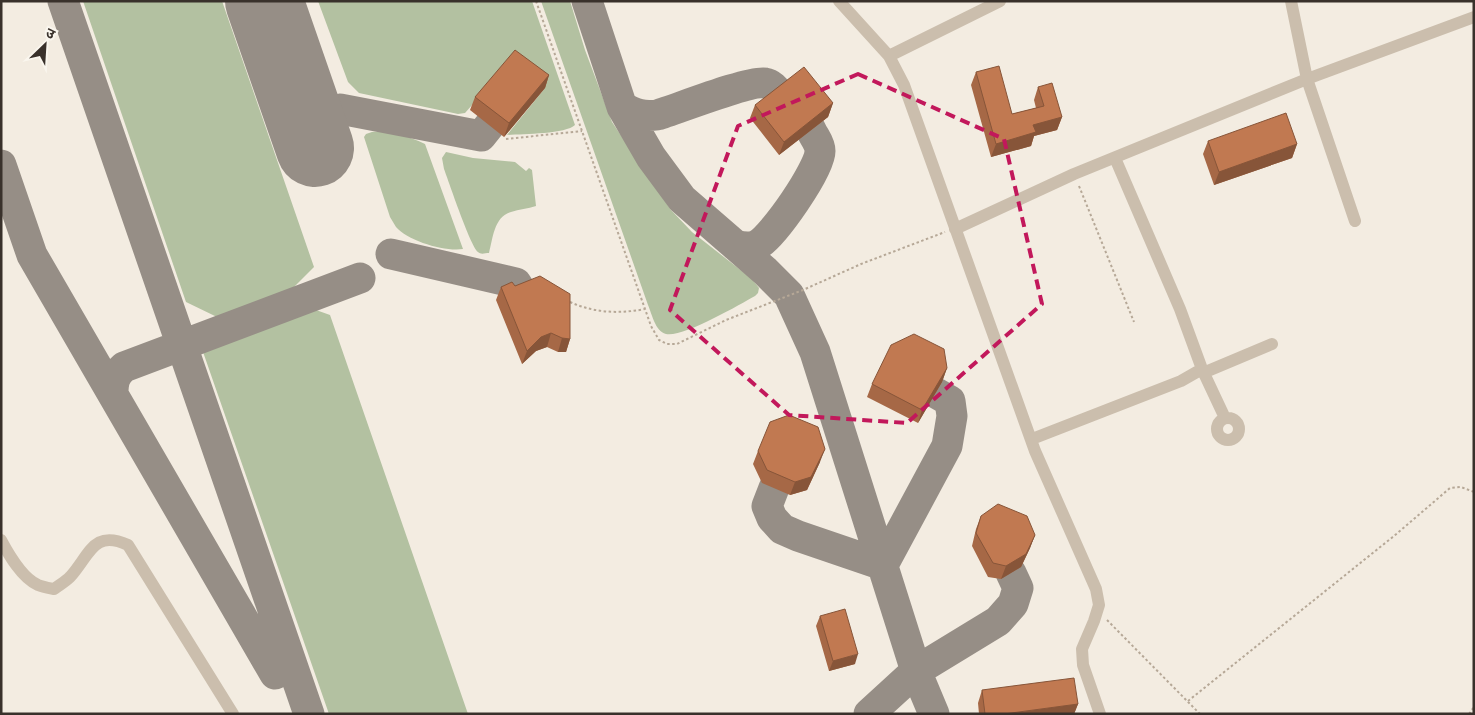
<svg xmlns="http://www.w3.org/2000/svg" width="1475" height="715" viewBox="0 0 1475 715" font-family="'Alegreya Sans','Noto Sans Devanagari',sans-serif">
  <rect width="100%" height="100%" fill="#f3ece1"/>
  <path fill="#b3c1a1" d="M83,1H222L314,267L292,289L217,317L186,302Z
    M318,1H532L575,125C566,134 522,134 507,135L545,88L510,62L465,113L458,114L359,93L348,82Z
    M541,1H570L585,50L612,122L671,210L692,232L752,279L759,288L758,293L755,296C739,305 682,338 666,334C655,331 652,314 648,305Z
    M372,132C391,131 408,136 425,144L463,249C445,252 408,241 396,227C394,224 392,220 390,217L364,137L366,134Z
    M446,152L473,158L515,162L526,171L529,168L532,170L536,206C528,209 519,209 511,212C494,217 493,238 489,253C485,253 481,255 478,252C470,245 449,182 444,169L442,158Z
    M316,310L330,315L468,714H329L202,349Z"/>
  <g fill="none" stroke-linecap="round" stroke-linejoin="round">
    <path stroke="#968e86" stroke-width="31" d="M63,1L309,714
      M587,1L622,107L651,157L682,199L765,271L789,295L815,352L916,671L934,714
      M622,107C635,114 643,117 657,115C677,109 750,80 765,83C772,84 776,90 780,95
      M340,109L481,136L489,126
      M1,165L32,255L275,674
      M735,245C742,247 749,249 757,245C773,237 820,169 820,151C820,143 814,137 811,130
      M391,254L516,283L523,294
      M113,393C113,381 115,375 124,367L360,278
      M774,488L767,506L772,518L782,529L798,536L883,565L947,446L952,416L950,401L936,393
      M869,714L916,671L998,621L1013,604L1018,588L1011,573"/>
    <path stroke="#968e86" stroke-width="78" d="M264,1L315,148"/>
    <path stroke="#b6a897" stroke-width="2" stroke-dasharray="2.5 2.5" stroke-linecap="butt" d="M536,1L651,326L659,340L667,344H677L726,320L803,290L861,264L945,232
      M506,139L582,131
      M1079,186L1134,322
      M570,302C594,313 620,314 645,309
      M1107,620L1200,714
      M1188,701L1394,536L1450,488L1461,487L1474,492
      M1469,714L1474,707"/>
    <path stroke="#cbbead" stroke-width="12" d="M839,1L889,56L904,85L1035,451L1096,589L1099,605L1094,621L1082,649L1083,665L1100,714
      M1291,1L1307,79L1355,221
      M889,56L1000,1
      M1115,158L1180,309L1202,369L1225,418
      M955,229L1074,174L1307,79L1474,17
      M1203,373L1272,344
      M1217 429a11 11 0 1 1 22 0a11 11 0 1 1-22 0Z
      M1032,439L1181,381L1202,369
      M1,540C9,555 22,578 38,585C43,587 49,588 54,589C59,585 65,582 70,577C90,555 93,529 128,545L233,714"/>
  </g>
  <path fill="#a66846" d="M976,72L1012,114L1036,108L1034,100L1038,87L1062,117L1057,130L1034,136L1031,146L991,157L971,85Z
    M549,75L545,88L504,137L470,110L475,97Z
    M833,103L828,117L779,155L750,118L755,105Z
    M1208,141L1297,144L1292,158L1214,185L1203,154Z
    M515,286L570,339L566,352H558L547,347L536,351L522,364L496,300L501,287Z
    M947,368L942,382L918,423L867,397L872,384Z
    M758,451L820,462L807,490L790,495L762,483L753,464Z
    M981,516L1035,535L1030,548L1021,567L1001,579L988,577L972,546L976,529Z
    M820,616L855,664L829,671L816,626Z
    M982,690L1078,704L1074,714H979L978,703Z"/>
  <path fill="#875539" d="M549,75L545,88L504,137L509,123Z
    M833,103L828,117L779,155L784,142Z
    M1062,117L1057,130L1034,136L1031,146L991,157L996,144L1033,125Z
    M1297,144L1292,158L1214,185L1219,172Z
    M551,333L547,347L536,351L522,364L527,351L541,337Z
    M562,338L570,339L566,352H558Z
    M947,368L942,382L918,423L922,410Z
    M825,449L820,462L807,490L790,495L795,482Z
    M1035,535L1030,548L1021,567L1001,579L1006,566Z
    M858,654L855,664L829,671L833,661Z
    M1078,704L1074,714H1004Z"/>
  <path fill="#c17951" stroke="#875539" d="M515,50L549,75L509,123L475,97Z
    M999,66L1012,114L1044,106L1038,87L1052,83L1062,117L1033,125L1036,132L996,144L976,72Z
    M804,67L833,103L784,142L755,105Z
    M1286,113L1297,144L1219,172L1208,141Z
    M540,276L570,294V339L562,338L551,333L541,337L527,351L501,287L512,282L515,286Z
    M914,334L944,349L947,368L922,410L872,384L891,345Z
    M789,415L818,427L825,449L811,477L795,482L767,470L758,451L770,422Z
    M998,504L1027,516L1035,535L1026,554L1006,566L993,563L976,533L981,516Z
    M845,609L858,654L833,661L820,616Z
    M1074,678L1078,704L1004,714H985L982,690Z"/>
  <path fill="none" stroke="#c2185b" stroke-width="4" stroke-dasharray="10 6" stroke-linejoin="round" d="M858,74L1004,139L1042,304L907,423L789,415L670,310L738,126Z"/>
  <rect width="1475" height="715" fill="none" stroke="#39312b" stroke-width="5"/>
  <g transform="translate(45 45) rotate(25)" stroke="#faf6ee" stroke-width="4" paint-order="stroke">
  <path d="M0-4L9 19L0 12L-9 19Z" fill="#39312b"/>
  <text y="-8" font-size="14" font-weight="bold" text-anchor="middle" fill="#39312b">उ</text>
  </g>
</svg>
